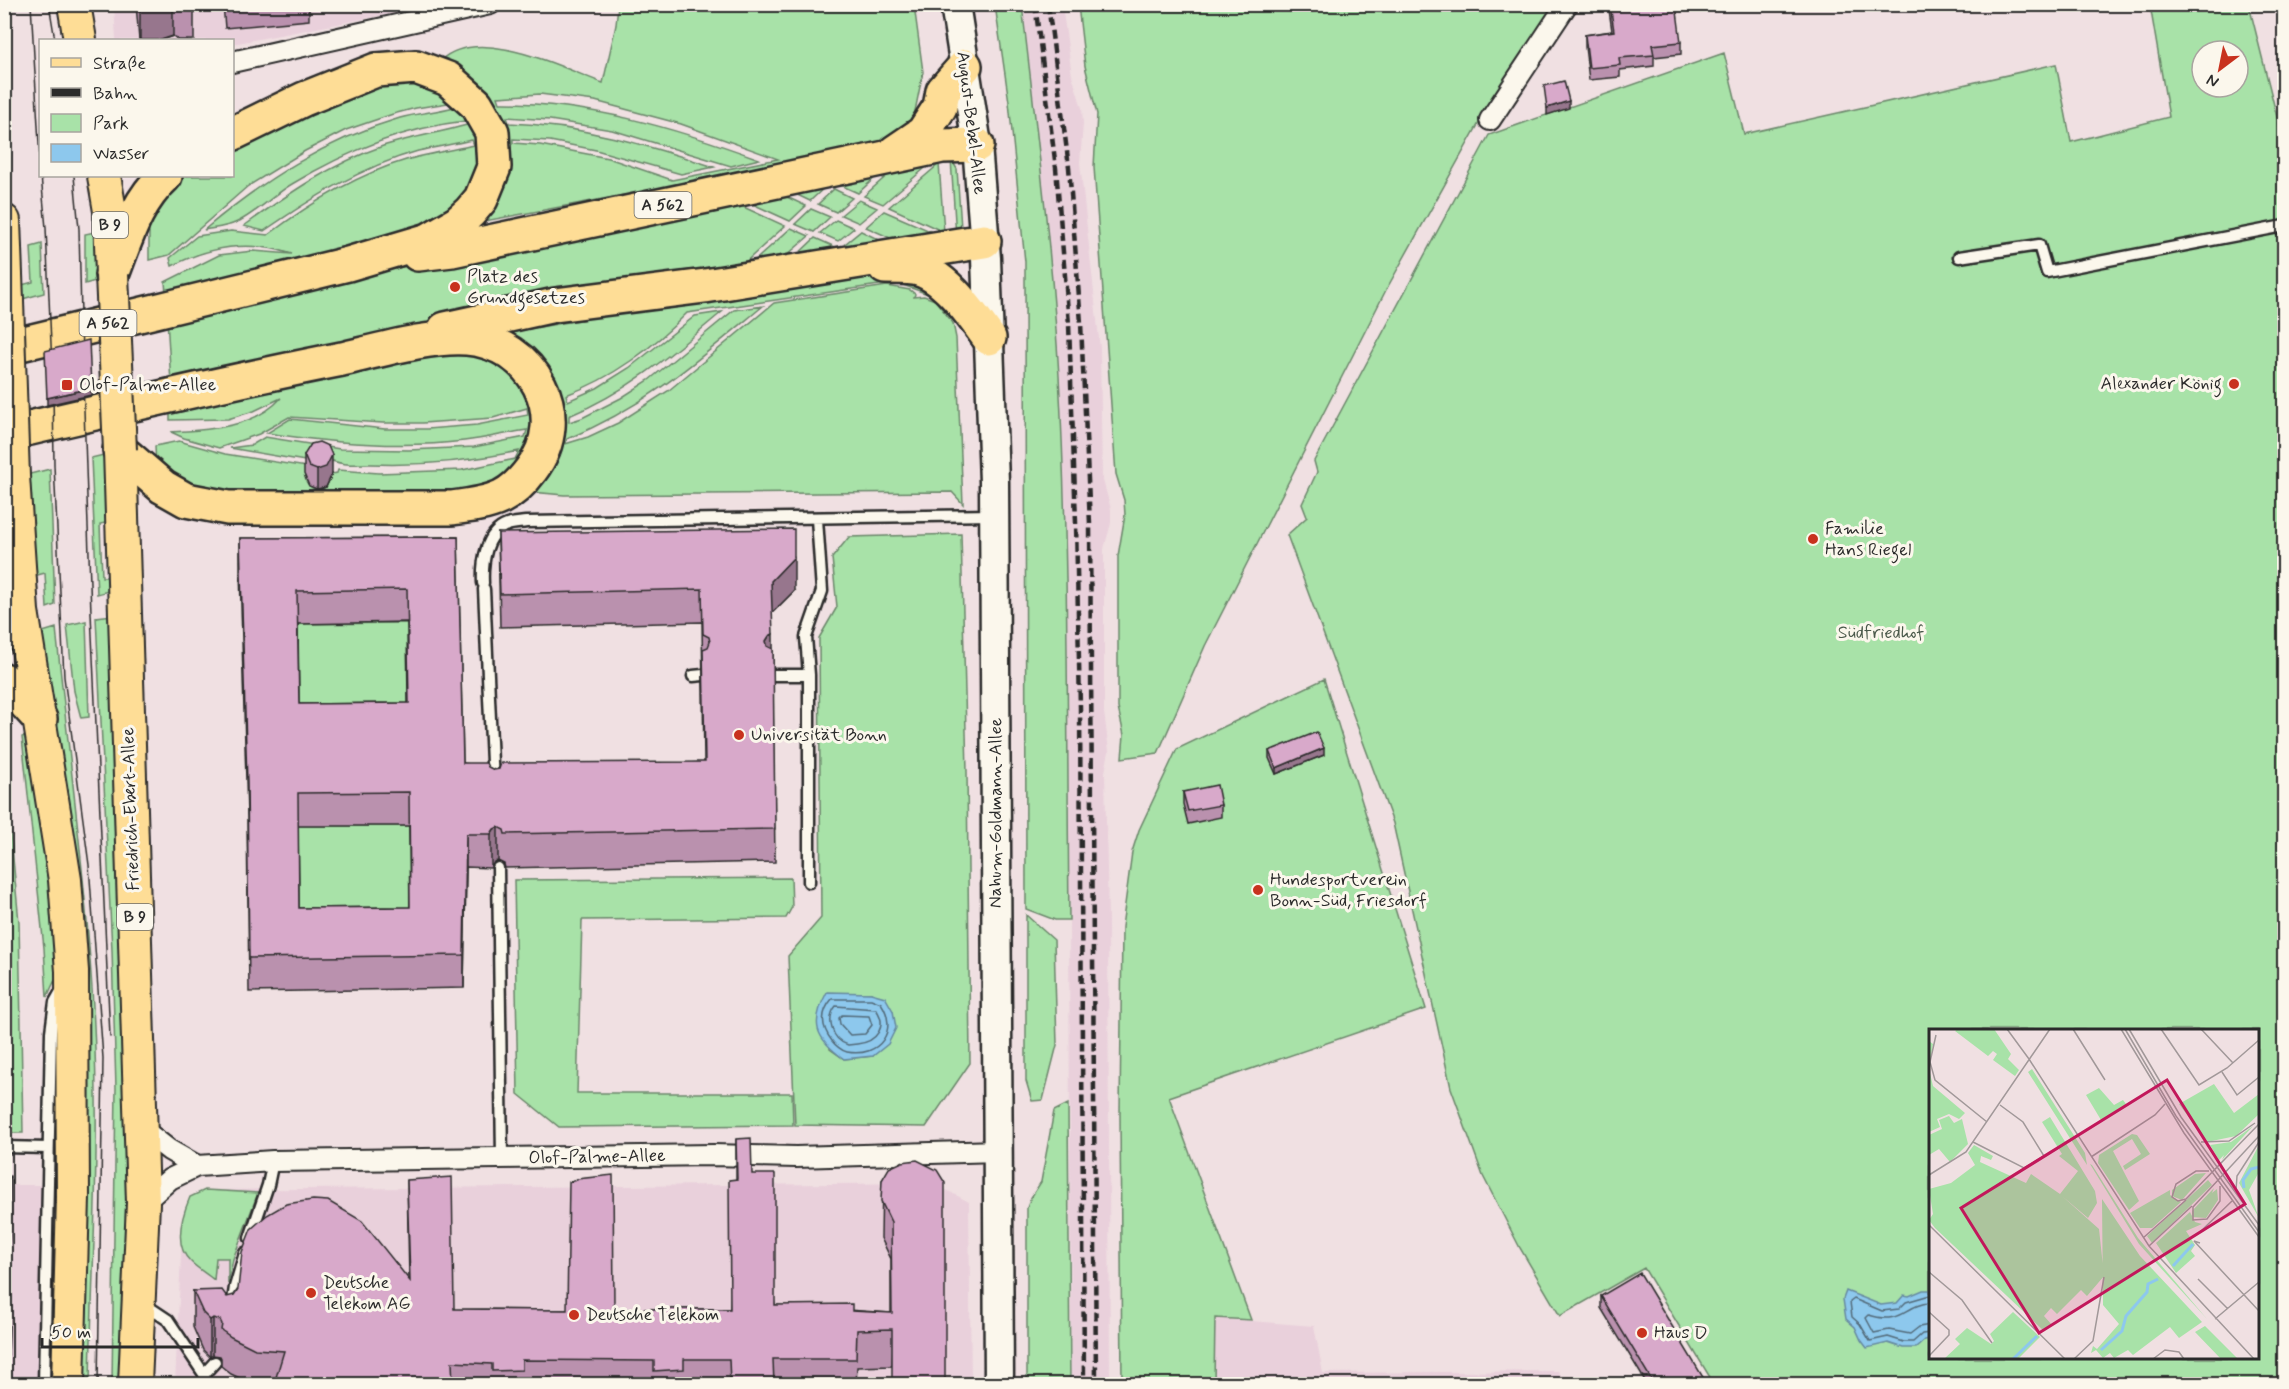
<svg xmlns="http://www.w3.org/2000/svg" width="2289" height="1389" viewBox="0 0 2289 1389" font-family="Mynerve,sans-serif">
  <rect width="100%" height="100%" fill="#f0e0e2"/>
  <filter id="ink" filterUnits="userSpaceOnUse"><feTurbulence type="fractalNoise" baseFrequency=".0167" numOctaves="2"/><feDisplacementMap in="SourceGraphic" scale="12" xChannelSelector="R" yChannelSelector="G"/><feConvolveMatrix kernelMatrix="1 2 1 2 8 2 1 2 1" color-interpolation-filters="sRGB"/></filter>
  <g filter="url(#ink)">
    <path fill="#e9d0db" d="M114,5H437L233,44L232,40H116Z
      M1022,5H1062L1072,75L1082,108L1083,124L1080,163L1100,348L1102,477L1111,509V523L1104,549V712L1109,751L1105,772L1108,918L1110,1384H1071L1069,920L1062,468Z
      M933,1183L969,1202L971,1384H175L183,1213L190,1197L205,1190Z
      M5,1185H54L49,1384H5Z
      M1215,1318L1314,1326L1323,1373L1558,1371L1566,1384H1214Z"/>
    <path fill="#a8e2a8" stroke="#6a866a" stroke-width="1.5" fill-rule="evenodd" d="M618,5H914L923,72L914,116L922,122L910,136L672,190L624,195L485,221L483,220L476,81L458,68L440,61C478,24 562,68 603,83L616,25ZM540,94L595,101L681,124L778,159L672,180L608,158L540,145L513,143V139L550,141L596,150L681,174L714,167C647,145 580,125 509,123L507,117L550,120L612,130L731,166L759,159C677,129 589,102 500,103L498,97Z
      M995,5H1022C1036,128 1052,252 1059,376C1069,557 1067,738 1069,920H1055L1026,909L1025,262L1009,102Z
      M1078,5H1558L1483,116L1386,290L1205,646L1158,753L1122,758L1124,735L1118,708V556L1125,515L1124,500L1116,474L1094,167L1097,114L1085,66Z
      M2150,5H2249L2284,145V1384H1714L1644,1268L1560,1316L1520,1248L1483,1176L1451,1088L1393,823L1287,535L1307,517L1302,504L1317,472L1314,461L1489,135L1724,53L1744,134L2056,64L2071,142L2169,117ZM2202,51H2238V87H2202ZM1930,1030H2258V1358H1930Z
      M418,79L467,107L485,167L443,225L166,293L165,282L219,255L253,251L292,254C251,240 210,246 172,266L170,258L197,236L231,231L268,235C309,204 356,175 406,160C428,154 451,150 474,145L472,140C454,144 436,147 418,151C361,167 312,198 264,231L244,226C288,194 331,164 383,146C410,137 439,133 467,125L465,121C403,128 345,152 292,184C276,193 250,218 235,223C226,227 214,228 204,230C262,181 325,140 400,118C418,113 436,112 454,107L448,103L416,108L393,114L346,130L305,151L248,186L169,255L149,260V214L183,176H232L233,148L377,84Z
      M938,157L883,204L864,196L900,164Z
      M951,159L957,169L961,228L956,237Z
      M939,164L944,232L889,207Z
      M888,166L858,193L838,184Z
      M825,187L810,201L785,189Z
      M834,189L852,198L836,212L818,204Z
      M772,190L806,206L790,221L737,197Z
      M726,199L785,226L740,267L171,383L167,319L283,292Z
      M859,200L877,208L859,223L841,215Z
      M811,209L830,217L814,232L795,224Z
      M884,211L944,237L908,246L866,227Z
      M836,220L854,228L838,241L820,233Z
      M791,228L809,236L779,262L749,266Z
      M100,231L102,279L85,284V234Z
      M861,231L896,248L859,252L845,244Z
      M815,238L833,246L821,256L792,260Z
      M42,244L44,293L19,300L18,286L33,282L31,247Z
      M896,273L934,286L928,294L903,285H879L687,313C654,347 611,379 566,395L568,401L597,388L629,368L695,316L722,312C674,352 628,392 569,416V422L582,418L621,398L649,380L734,310L763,306C698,360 646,407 567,439L565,444L588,437L618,423L668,391L774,303L887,286L910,290L915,294L914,297L924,296L935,300L953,323L956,338L963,504L952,492L564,495L532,492L559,447L506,333L670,304L862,275Z
      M457,348L515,367L538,422L513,476L477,493L244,496L194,487L156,467L155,446L179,441L225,454L307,467C301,482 311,493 326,487L332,474L337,473L338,470L379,473L462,470L515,459L519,451C470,461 422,466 371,464C356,464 340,466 326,458L305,461L230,448L252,445L265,437L340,449L409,450L474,447L525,437L527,430C506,433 486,439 464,441C399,449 331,443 267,433L290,419L385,429H427L477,425L528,415L527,408L493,418L423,423H383L289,417L259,434L219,448L184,438L171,432C207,430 255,428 281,398L254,411L228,419L170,420V408Z
      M108,454L110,522L100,524L102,577H112V590L97,594L91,458Z
      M50,469L55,605L47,608L45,573L30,577L22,476Z
      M961,534L967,772L970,1063L926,1127L795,1125L788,956L821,918L819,638L837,607L832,558L849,537ZM827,993H871L873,1056L844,1059L830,1049Z
      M113,615L132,1088L127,1384H112L116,1088L112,950L96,617Z
      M86,621L89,717L81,718L74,691L67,625Z
      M407,623L409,736L299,737L297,624Z
      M56,628C69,761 88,893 94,1026C100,1145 92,1265 90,1384H80L81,1302L36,634Z
      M1324,679L1426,1009L1169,1097L1251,1320L1215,1318L1214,1384H1122L1120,1114L1122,927L1132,852L1139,830L1177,749Z
      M33,734L60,969L47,997L44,948L22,737Z
      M5,774L19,922L23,1133H5Z
      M298,826H409L410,941L299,942Z
      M791,878L792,907L786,918L582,920L577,1093H792L793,1125L559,1127L518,1094L514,880Z
      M1026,915L1054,940L1057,1045L1043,1100L1032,1101L1026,1081Z
      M1068,1104L1070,1384H1027V1208L1030,1199L1041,1182L1054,1111Z
      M205,1190L258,1193L233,1259L228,1284V1258H216L214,1280C207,1274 198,1269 191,1262C173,1246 182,1216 190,1197Z"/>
    <path fill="#8dc8ed" stroke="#66899f" stroke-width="1.5" d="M827,992L871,993L885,997L893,1011L896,1028L888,1044L873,1056L844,1059C815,1038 810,1024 827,992Z
      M1923,1290H1930V1339L1925,1340L1916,1348H1903L1888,1343L1867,1348L1861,1340L1855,1327L1846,1319L1843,1299L1846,1291L1881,1305L1897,1303L1904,1295L1909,1296Z"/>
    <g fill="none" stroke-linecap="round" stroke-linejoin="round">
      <path stroke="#526a79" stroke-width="1.5" d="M832,999H871L881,1003C899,1030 880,1058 847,1052C842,1051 835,1045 832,1041C821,1027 820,1013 832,999Z
        M836,1006L876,1009C888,1026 877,1042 857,1044C857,1044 848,1045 848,1045C831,1040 826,1018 836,1006Z
        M842,1015L869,1016L872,1025L865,1034L850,1035L840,1024L839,1018Z
        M1930,1295L1906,1302L1899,1309L1882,1311L1854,1299L1850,1302L1852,1317L1860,1324L1870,1341L1888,1337L1904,1342H1913L1922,1334L1930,1333
        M1930,1303C1905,1304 1902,1326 1869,1315L1866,1318L1874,1333L1889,1330L1910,1334L1919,1327L1930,1325"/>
      <g stroke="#2b2b2b" stroke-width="15">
        <path id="lane" d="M1959,257L2039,245L2047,272L2284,226
          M483,583C482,564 485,533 507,525C513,523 520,523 526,522L994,515
          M484,589L493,784
          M773,675H809
          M693,676L703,675
          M498,868L502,1158
          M809,882V675L806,637L822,591L817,519
          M4,1147L48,1148
          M250,1238L268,1185L273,1161
          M144,1304L168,1320L204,1374L206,1384
          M232,1308L235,1287L245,1253
          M204,1374L215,1362
          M44,1384L51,1032L55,1002L63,988"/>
      </g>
      <g stroke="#2b2b2b" stroke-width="24">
        <path id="street" d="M232,62L490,4
          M1490,120L1567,4
          M141,1128L169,1150L197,1166
          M143,1203L170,1179L197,1166L273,1161L713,1155L796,1157L998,1151"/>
      </g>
      <g stroke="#2b2b2b" stroke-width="33">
        <path id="secondary" d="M955,4L977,145L986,258L994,482L999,1384"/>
      </g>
      <g stroke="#2b2b2b" stroke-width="36">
        <path id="primary" d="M74,4L80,40
          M104,176L110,211L112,275
          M4,221L7,301
          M120,450L143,1203L135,1384
          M13,476L22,611L65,880L72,971L73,1197L68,1384"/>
      </g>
      <g stroke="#2b2b2b" stroke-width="38">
        <path id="highway" d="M895,152L923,133L940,107L943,91L965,66
          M418,254L452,250L942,146L977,145
          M885,267C894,267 904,267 914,268C944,273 972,315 989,338
          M112,275C126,239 136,202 165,176
          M445,329L555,305L705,286L984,241
          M4,348L348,264L429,240L458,223L470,212L481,199L494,167L492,132L476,104L448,79L416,67L376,70L304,99L232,134
          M4,434C117,408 229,381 342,359C377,351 433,335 467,338C533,343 573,416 531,470C523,481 513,491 501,497C486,504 468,506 452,508H228L186,500L163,487L120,450
          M4,680L40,719"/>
      </g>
      <use href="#lane" stroke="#fbf7ec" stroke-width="10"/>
      <use href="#street" stroke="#fbf7ec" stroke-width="20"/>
      <use href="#secondary" stroke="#fbf7ec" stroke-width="28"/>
      <use href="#primary" stroke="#fedd96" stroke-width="32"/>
      <use href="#highway" stroke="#fedd96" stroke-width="33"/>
      <path stroke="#2b2b2b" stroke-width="1.5" d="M31,4L40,161
        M49,4L55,40
        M41,176L46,228L52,367
        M74,176L79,229L82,359
        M83,380L91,613L110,1037
        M53,388L54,465L64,677L89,865L103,1058L98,1384"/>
      <path stroke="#2b2b2b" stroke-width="4.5" stroke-dasharray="9 4.5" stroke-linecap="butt" d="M1035,4L1056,168L1069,324L1076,523L1080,707L1084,1384
        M1048,4L1069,167L1081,323L1090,524L1096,1384"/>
      <g stroke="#2b2b2b" stroke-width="36" stroke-linecap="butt">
        <path id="primary-bridge" d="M112,275L120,450
          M7,301L13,476"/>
      </g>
      <use href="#primary-bridge" stroke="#fedd96" stroke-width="32"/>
    </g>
    <path fill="#ba91ae" stroke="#2b2b2b" stroke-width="1.5" fill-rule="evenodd" d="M136,4H194V40H178L173,36L161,40H139Z
      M223,4H309V20L225,28Z
      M1609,4L1681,42V54L1654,57V66L1620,70V77L1589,80L1585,47V35L1612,31L1609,10Z
      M304,455L332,474L326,487L317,489L309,486L304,474Z
      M498,533L794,591L772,613L775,862L505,868L504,864L498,861L494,862L491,868L466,867L464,988L249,992L247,816L240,571V538L458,537L463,763L488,767L494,770L704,762L702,622L500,627ZM407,622L408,703L299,704L298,624ZM298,826H409L410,907L299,908Z
      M1269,751L1324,755L1276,774L1269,758Z
      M1183,792L1221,805V817L1188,824L1183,804Z
      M736,1139L752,1174L775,1305L891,1313V1259L881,1238L882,1180L902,1162L892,1366L857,1367L856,1384H252L231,1374L221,1366V1358L220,1356L213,1355L210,1357L203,1350L193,1327V1291L227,1297L409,1280L407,1180L454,1309L567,1310L614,1309H730L736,1179Z
      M4,1176L10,1212L9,1254L4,1253Z
      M4,1283L9,1319L8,1362H4Z
      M1601,1296L1707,1384H1647L1601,1308Z"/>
    <path fill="#97768d" stroke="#2b2b2b" stroke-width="1.5" d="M140,4H173V36L161,40H140Z
      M1569,101V108L1547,115V108Z
      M91,388V395L47,405V398Z
      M332,455V474L326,487L317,489V470Z
      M794,557V591L771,614V581Z
      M773,634V668L766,641L769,636Z
      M1324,748V755L1276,774V768Z
      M498,827V861L494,862L491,868V834L494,829Z
      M466,834V867L464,988V955Z
      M10,1176V1212L9,1254V1218Z
      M9,1284V1319L8,1362V1327Z
      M213,1318V1355L210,1357V1320Z"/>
    <path fill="#d8a9ca" stroke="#2b2b2b" stroke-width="1.5" fill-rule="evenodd" d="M225,4H288L225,10Z
      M1610,4H1676L1681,42L1652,45L1654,55L1619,58L1620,65L1589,68L1585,35L1614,31Z
      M1564,81L1569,101L1547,108L1544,86Z
      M89,340L91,388L47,398L45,351Z
      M319,442L328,446L332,455L326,467L317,470L309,467L304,455L311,444Z
      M794,529V557L771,581L773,634L769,636L766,641L767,646L773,649L775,829L505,834L504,830L498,827L494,829L491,834H466L464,955L249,958L247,783L240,538L458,537L463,763H486L488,767L494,770L499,769L501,763L705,762L703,649L708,647L710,642L709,637L703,634L702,589L500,594L498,533ZM407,589L409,703L299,704L297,591ZM409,792L410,907L299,908L298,793Z
      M1317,732L1324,748L1276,768L1269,751Z
      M1217,785L1221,805L1188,811L1183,792Z
      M751,1138L752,1174H775V1305L852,1304V1311L892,1313L891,1222L881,1201L882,1180L889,1168L902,1162L917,1160L937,1170L945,1183V1384H892V1329L857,1330L856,1359H773L774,1384H730L729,1359H684V1369L654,1371V1361L522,1360V1370L492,1371V1364L452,1362L453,1384H274L284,1351L255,1349L231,1337L221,1330L222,1324L220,1320L213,1318L210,1320L203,1313L193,1291L222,1290L227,1297L234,1295L238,1289L242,1252L251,1229L267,1215L286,1204L313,1200L328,1201L362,1221L410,1281L407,1180L452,1177L454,1309L567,1310L569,1182L577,1180V1179L613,1175L614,1309H730L729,1180L737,1179L736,1139Z
      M4,1176H10L9,1218H4Z
      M1640,1273L1707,1384H1654L1601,1296Z
      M4,1283L9,1284L8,1327H4Z"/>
  </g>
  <g fill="#c8321e" stroke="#fbf7ec" stroke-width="2">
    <circle cx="455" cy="287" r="6"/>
    <circle cx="2234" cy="384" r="6"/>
    <rect x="61" y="379" width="12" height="12" rx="3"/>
    <circle cx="1813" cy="539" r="6"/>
    <circle cx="739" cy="735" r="6"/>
    <circle cx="1258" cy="890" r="6"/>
    <circle cx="311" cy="1293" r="6"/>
    <circle cx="574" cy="1315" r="6"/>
    <circle cx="1642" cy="1333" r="6"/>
  </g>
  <g text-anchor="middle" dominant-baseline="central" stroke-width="6" stroke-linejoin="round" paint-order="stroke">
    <g fill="#fbf7ec" stroke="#696865" stroke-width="1.5">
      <rect x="634.5" y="192" width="57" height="26" rx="4.5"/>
      <rect x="92" y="212" width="36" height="26" rx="4.5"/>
      <rect x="79.5" y="310" width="57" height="26" rx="4.5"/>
      <rect x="117" y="904" width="36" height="26" rx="4.5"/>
    </g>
    <g font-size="16" font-weight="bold" fill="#2b2b2b">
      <text x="663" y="205">A 562</text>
      <text x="110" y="225">B 9</text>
      <text x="108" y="323">A 562</text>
      <text x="135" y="917">B 9</text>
    </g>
    <g font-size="18" fill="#2b2b2b" stroke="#fbf7ec">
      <text transform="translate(971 123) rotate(83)">August-Bebel-Allee</text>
      <text transform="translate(131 809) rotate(-92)">Friedrich-Ebert-Allee</text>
      <text transform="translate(996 813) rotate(-90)">Nahum-Goldmann-Allee</text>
      <text transform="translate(597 1157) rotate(-1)">Olof-Palme-Allee</text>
    </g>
    <g font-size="18" fill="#2b2b2b" stroke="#fbf7ec" text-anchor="start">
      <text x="467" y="277">Platz des<tspan x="467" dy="21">Grundgesetzes</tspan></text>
      <text x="2222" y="384" text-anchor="end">Alexander König</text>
      <text x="79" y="385">Olof-Palme-Allee</text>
      <text x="1825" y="529">Familie<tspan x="1825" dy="21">Hans Riegel</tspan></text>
      <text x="751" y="735">Universität Bonn</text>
      <text x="1270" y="880">Hundesportverein<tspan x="1270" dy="21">Bonn-Süd, Friesdorf</tspan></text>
      <text x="323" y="1283">Deutsche<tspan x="323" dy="21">Telekom AG</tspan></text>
      <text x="586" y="1315">Deutsche Telekom</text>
      <text x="1654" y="1333">Haus D</text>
    </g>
    <g font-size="18" fill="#4a594a" stroke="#fbf7ec">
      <text x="1881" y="633">Südfriedhof</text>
    </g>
  </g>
  <g transform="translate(1929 1029)">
    <rect width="330" height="330" fill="#f0e0e2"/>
    <path d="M29,0H65L82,25L79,30L90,41L86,47L64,31L68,25L64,22L59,27L26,2ZM0,12L4,15L0,40L4,57L36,84L30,90L20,85L8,90L11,98L0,103ZM103,40L156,124L158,136L99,43ZM285,55L305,84L330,65V85L307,107L278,113L250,75ZM170,59L185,76L194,71L197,75L172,91L157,66ZM20,87L25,94L33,90L39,115L21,133L10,120L0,126V106L13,100L10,91ZM121,88L166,162L168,174L159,189L133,167L170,200L175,247L158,267L152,261L128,285L122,279L115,287L123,296L115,302L6,199L0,191L4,185L0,160L22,154L46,136L39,124L45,116L64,127L62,131L52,127L51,133L97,154L102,145L131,165L149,142L130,127L133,125L113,93ZM324,97L293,131L295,126L290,131L281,116L302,113ZM203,105L208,106L221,125L196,141L194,137L212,125L203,110L184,122L210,172L200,181L169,134L170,126ZM330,116V143L320,161L330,189L310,154ZM161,135L163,136L209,209L278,290L210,215ZM277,144L253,171L243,167V161L266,145ZM279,151L283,156L223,214L218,207ZM285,159L283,164L288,160L289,171L277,189L263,188V182ZM241,161V166L252,173L223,199H211L201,184ZM173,170L211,227L273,293L250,309L241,298L204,326L199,321L185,329L181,324L174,329L167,321L162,324L164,317L168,320L190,295L174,276ZM261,183L266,193L273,195L257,202L266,216L262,222L266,227L247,244L227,214ZM84,283L111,308L89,330H15L31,315L26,310L38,299L62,315L65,312L61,305ZM276,297L309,330H292L266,303Z" fill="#a8e2a8"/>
    <path fill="none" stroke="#8dc8ed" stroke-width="3" d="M315,159L314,151L322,140L330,138M244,237L264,215M172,321L193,302L197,287L218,263L219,255L229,250M84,330L108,307"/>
    <path fill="none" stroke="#a19899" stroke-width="1.5" d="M78,0L100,30M144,0L176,51M192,0L255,104L330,208M196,0L247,87L330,203M200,0L252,88L330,196M232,0L270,56L298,39L330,11M272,0L304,34M7,6L1,33L6,51L58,93M100,30L220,217L325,330M293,43L308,66L330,48M44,113L95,139L115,127L94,93L71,76M272,113L300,112L326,94M162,128L226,86L236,75M280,142H267L247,155L243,168L249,172L257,170L330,95M0,146L37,123L121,0M291,157V172L278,190L264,191V178L330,107M307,161L308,147L330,113M0,196L136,330M270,204L303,172M214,209L257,171M271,214L265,212L330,282M220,217L263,177M0,243L33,271L63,314M269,250L299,280M0,283L20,301V306L0,327M286,290L330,253M145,330L164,312L175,248M224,330L236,321L250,323L255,330"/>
    <path fill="#c2185b" fill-opacity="0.15" stroke="#c2185b" stroke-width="3" d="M238,51L316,175L110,304L32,179Z"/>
    <rect width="330" height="330" fill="none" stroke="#2b2b2b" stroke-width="3"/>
  </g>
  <rect width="2289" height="1389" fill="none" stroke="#fbf7ec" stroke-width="24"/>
  <rect x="12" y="12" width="2265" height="1365" fill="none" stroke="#2b2b2b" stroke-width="2" filter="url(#ink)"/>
  <rect x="39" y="39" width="195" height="138" fill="#fbf7ec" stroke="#a8a59f" stroke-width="1.5"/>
  <rect x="51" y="58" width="30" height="9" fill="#fedd96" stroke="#a8a59f" stroke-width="1.5"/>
  <text x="93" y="69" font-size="18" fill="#2b2b2b">Straße</text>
  <rect x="51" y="88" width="30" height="9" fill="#2b2b2b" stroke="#a8a59f" stroke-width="1.5"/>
  <text x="93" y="99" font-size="18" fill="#2b2b2b">Bahn</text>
  <rect x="51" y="114" width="30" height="18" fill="#a8e2a8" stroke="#a8a59f" stroke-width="1.5"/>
  <text x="93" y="129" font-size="18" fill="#2b2b2b">Park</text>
  <rect x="51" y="144" width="30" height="18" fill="#8dc8ed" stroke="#a8a59f" stroke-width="1.5"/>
  <text x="93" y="159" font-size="18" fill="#2b2b2b">Wasser</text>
  <g transform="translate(2220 69) rotate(212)"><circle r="28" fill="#fbf7ec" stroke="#a8a59f" stroke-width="1.5"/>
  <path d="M0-4.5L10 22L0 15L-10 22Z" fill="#c8321e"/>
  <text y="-9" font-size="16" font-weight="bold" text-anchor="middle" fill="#2b2b2b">N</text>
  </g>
  <path d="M42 1338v9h156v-9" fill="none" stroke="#2b2b2b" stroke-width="3"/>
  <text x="51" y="1338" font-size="18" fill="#2b2b2b" stroke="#fbf7ec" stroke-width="4.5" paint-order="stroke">50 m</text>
</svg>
